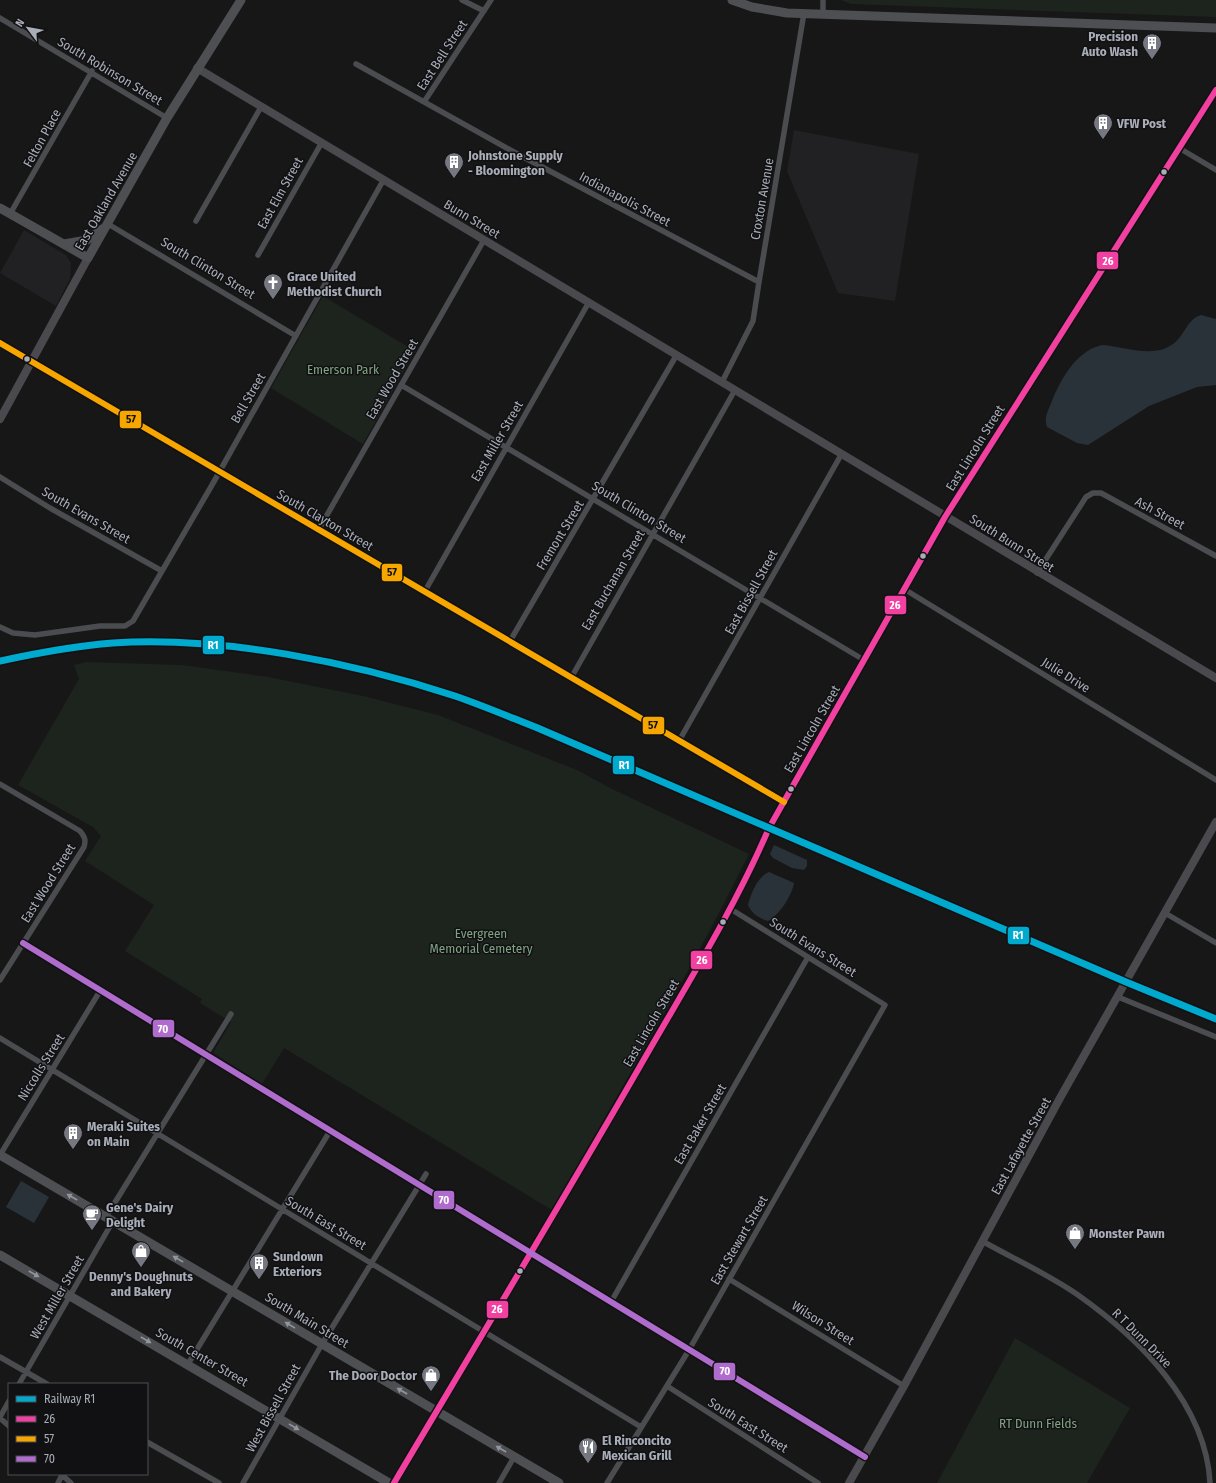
<svg xmlns="http://www.w3.org/2000/svg" width="1216" height="1483" viewBox="0 0 1216 1483" font-family="'Fira Sans Condensed',sans-serif">
  <rect width="100%" height="100%" fill="#171717"/>
  <path fill="#212123" d="M794,130L919,154L895,301L838,293L787,171Z
    M24,230L66,255L71,263L70,279L56,306L0,273Z"/>
  <path fill="#1d241e" d="M841,0H1216V17L851,4Z
    M323,296L415,351L363,444L271,388Z
    M86,662L182,665L268,677L363,696L438,715L577,770L610,788L749,854C689,975 619,1092 552,1210L284,1048L262,1084L213,1053L231,1022L200,1003L202,999L125,951L154,905L85,861L101,836L93,827L18,785L79,679L74,665Z
    M1015,1338L1130,1408L1087,1483H937Z"/>
  <path fill="#2a3239" d="M1201,315L1216,319V385L1197,387L1149,406L1088,445L1077,443L1047,427C1044,420 1047,412 1050,406C1059,382 1075,351 1102,345C1128,347 1161,362 1180,337C1187,328 1190,318 1201,315Z
    M774,845L807,860V866L804,870L792,868L773,858L770,854Z
    M769,872L794,883C792,896 779,915 768,921C759,918 752,914 748,905C751,894 757,877 769,872Z
    M21,1181L49,1197L34,1223L6,1207Z"/>
  <g fill="none" stroke-linecap="round" stroke-linejoin="round">
    <path stroke="#4b4c50" stroke-width="5.5" d="M462,0L484,11
      M823,0V13
      M0,18L167,118
      M356,64L512,151L759,282
      M424,102L491,0
      M1179,148L1216,170
      M10,214L92,71
      M196,221L261,107
      M108,224L296,336
      M258,255L322,142
      M0,343L784,802
      M722,382L753,321L759,282L804,13
      M401,385L864,660
      M0,477L50,508L162,571
      M319,529L484,240
      M1037,573L1086,497L1093,493H1101L1216,556
      M904,589L1216,780
      M425,591L589,302
      M0,627L13,633L35,635L100,626H125L133,621L212,485L384,179
      M510,641L676,356
      M571,678L735,390
      M679,741L841,455
      M0,784L80,831C85,837 86,840 84,847L0,980
      M1165,913L1216,943
      M23,943L865,1457
      M1118,997L1216,1037
      M0,1038L641,1427
      M0,1155L100,991
      M106,1217L231,1014
      M982,1241C1014,1259 1048,1274 1078,1295C1139,1338 1206,1404 1210,1483
      M729,1279L904,1386
      M611,1302L808,957
      M0,1357L47,1384
      M188,1364L330,1131
      M19,1384L113,1221
      M667,1386L818,1483
      M0,1417L9,1401
      M0,1418L9,1426
      M147,1442L219,1483
      M61,1474L71,1483
      M58,1483L62,1475
      M243,1483L322,1344L426,1174
      M499,1483L514,1457
      M607,1483L689,1350L885,1005L729,908"/>
    <path stroke="#4a4a4e" stroke-width="8" d="M197,68L1216,678
      M0,419L88,258
      M394,1483C476,1345 559,1207 639,1068C684,989 733,912 769,828L945,517L1216,90
      M849,1483L904,1386L1060,1098L1216,822"/>
    <path stroke="#4d4f52" stroke-width="9" d="M732,0L752,7L787,13L1216,28
      M0,208L88,258L167,118L241,0
      M64,244L87,240L104,228
      M0,1155L559,1483
      M0,1255L389,1483"/>
    <g stroke="#111113" stroke-width="9">
      <path id="bus-1" d="M394,1483C476,1345 559,1207 639,1068C684,989 733,912 769,828L945,517L1216,90"/>
    </g>
    <g stroke="#111113" stroke-width="9">
      <path id="bus-2" d="M0,343L784,802"/>
    </g>
    <g stroke="#111113" stroke-width="9">
      <path id="bus-3" d="M23,943L865,1457"/>
    </g>
    <use href="#bus-1" stroke="#f240a1" stroke-width="6"/>
    <use href="#bus-2" stroke="#f7a600" stroke-width="6"/>
    <use href="#bus-3" stroke="#b06ccc" stroke-width="6"/>
    <g stroke="#111113" stroke-width="10">
      <path id="rail-1" d="M0,661C37,653 75,646 113,643C222,636 352,662 455,696C484,706 512,718 540,729L1126,982L1216,1019"/>
    </g>
    <use href="#rail-1" stroke="#00a9ce" stroke-width="7"/>
  </g>
  <defs><path id="oneway-solid" d="M-6-.8H1V-3.2L6.5 0L1 3.2V.8H-6Z"/></defs>
  <g fill="#91969e">
    <use href="#oneway-solid" transform="translate(72 1197) rotate(-150)"/>
    <use href="#oneway-solid" transform="translate(178 1259) rotate(-150)"/>
    <use href="#oneway-solid" transform="translate(34 1274) rotate(30)"/>
    <use href="#oneway-solid" transform="translate(290 1325) rotate(-149)"/>
    <use href="#oneway-solid" transform="translate(146 1340) rotate(30)"/>
    <use href="#oneway-solid" transform="translate(402 1391) rotate(-150)"/>
    <use href="#oneway-solid" transform="translate(294 1427) rotate(31)"/>
    <use href="#oneway-solid" transform="translate(501 1449) rotate(-150)"/>
  </g>
  <defs>
    <g id="building-pin" transform="scale(1)"><path d="M0 17L-7.5 6A9.5 9.5 0 1 1 7.5 6Z" fill="#757880" stroke="#111113"/><path d="M-4-6H4V6H1V3H-1V6H-4ZM-2.5-4.3h1.7v1.8h-1.7ZM.8-4.3h1.7v1.8H.8ZM-2.5-1h1.7V.8h-1.7ZM.8-1h1.7V.8H.8Z" fill="#fff"/></g>
    <g id="church-pin" transform="scale(1)"><path d="M0 17L-7.5 6A9.5 9.5 0 1 1 7.5 6Z" fill="#757880" stroke="#111113"/><path d="M-1.2-6h2.4v3.5h3.3v2.4h-3.3V6h-2.4V-.1h-3.3v-2.4h3.3Z" fill="#fff"/></g>
    <g id="cafe-pin" transform="scale(1)"><path d="M0 17L-7.5 6A9.5 9.5 0 1 1 7.5 6Z" fill="#757880" stroke="#111113"/><path d="M-5.5-4.5H6V0H3Q3 3.5 0 3.5H-2.5Q-5.5 3.5-5.5 0ZM3-3.2v2h1.7v-2ZM-6 4.5H4V6H-6Z" fill="#fff"/></g>
    <g id="shop-pin" transform="scale(1)"><path d="M0 17L-7.5 6A9.5 9.5 0 1 1 7.5 6Z" fill="#757880" stroke="#111113"/><path d="M-5-2.5h2.3a2.7 3.5 0 0 1 5.4 0H5L5.5 6h-11ZM-1.5-2.5h3a1.5 2.3 0 0 0-3 0Z" fill="#fff"/></g>
    <g id="restaurant-pin" transform="scale(1)"><path d="M0 17L-7.5 6A9.5 9.5 0 1 1 7.5 6Z" fill="#757880" stroke="#111113"/><path d="M-5-6h1v4h1v-4h1v4h1v-4h1v5L-1.5 .5V6h-2V.5L-5-1ZM5-6V6H3V1.5H1.5Q1.5-4 5-6Z" fill="#fff"/></g>
  </defs>
  <g fill-rule="evenodd">
    <use href="#building-pin" x="1152" y="43"/>
    <use href="#building-pin" x="1103" y="123"/>
    <use href="#building-pin" x="454" y="162"/>
    <use href="#church-pin" x="273" y="283"/>
    <use href="#building-pin" x="73" y="1133"/>
    <use href="#cafe-pin" x="92" y="1214"/>
    <use href="#shop-pin" x="1075" y="1233"/>
    <use href="#shop-pin" x="141" y="1251"/>
    <use href="#building-pin" x="259" y="1263"/>
    <use href="#shop-pin" x="431" y="1375"/>
    <use href="#restaurant-pin" x="588" y="1447"/>
  </g>
  <g fill="#a8adb8" stroke="#111113" stroke-width="1.5">
    <circle cx="1164" cy="172" r="3.5"/>
    <circle cx="27" cy="359" r="3.5"/>
    <circle cx="923" cy="556" r="3.5"/>
    <circle cx="791" cy="789" r="3.5"/>
    <circle cx="723" cy="922" r="3.5"/>
    <circle cx="520" cy="1271" r="3.5"/>
  </g>
  <g text-anchor="middle" dominant-baseline="central" stroke-width="3" stroke-linejoin="round" paint-order="stroke">
    <g font-size="13" font-weight="bold" fill="#a8adb8" stroke="#111113" text-anchor="start">
      <text x="1138" y="36" text-anchor="end">Precision<tspan x="1138" dy="15">Auto Wash</tspan></text>
      <text x="1117" y="123">VFW Post</text>
      <text x="468" y="155">Johnstone Supply<tspan x="468" dy="15">- Bloomington</tspan></text>
      <text x="287" y="276">Grace United<tspan x="287" dy="15">Methodist Church</tspan></text>
      <text x="87" y="1126">Meraki Suites<tspan x="87" dy="15">on Main</tspan></text>
      <text x="106" y="1207">Gene's Dairy<tspan x="106" dy="15">Delight</tspan></text>
      <text x="1089" y="1233">Monster Pawn</text>
      <text x="273" y="1256">Sundown<tspan x="273" dy="15">Exteriors</tspan></text>
      <text x="141" y="1276" text-anchor="middle">Denny's Doughnuts<tspan x="141" dy="15">and Bakery</tspan></text>
      <text x="417" y="1375" text-anchor="end">The Door Doctor</text>
      <text x="602" y="1440">El Rinconcito<tspan x="602" dy="15">Mexican Grill</tspan></text>
    </g>
    <g font-size="13" fill="#a8adb8" stroke="#111113">
      <text transform="translate(442 55) rotate(-57)">East Bell Street</text>
      <text transform="translate(110 71) rotate(31)">South Robinson Street</text>
      <text transform="translate(42 138) rotate(-61)">Felton Place</text>
      <text transform="translate(280 193) rotate(-61)">East Elm Street</text>
      <text transform="translate(625 199) rotate(28)">Indianapolis Street</text>
      <text transform="translate(762 199) rotate(-80)">Croxton Avenue</text>
      <text transform="translate(106 201) rotate(-60)">East Oakland Avenue</text>
      <text transform="translate(472 219) rotate(31)">Bunn Street</text>
      <text transform="translate(208 268) rotate(31)">South Clinton Street</text>
      <text transform="translate(392 379) rotate(-60)">East Wood Street</text>
      <text transform="translate(248 398) rotate(-60)">Bell Street</text>
      <text transform="translate(497 441) rotate(-60)">East Miller Street</text>
      <text transform="translate(975 448) rotate(-58)">East Lincoln Street</text>
      <text transform="translate(639 512) rotate(31)">South Clinton Street</text>
      <text transform="translate(1160 513) rotate(28)">Ash Street</text>
      <text transform="translate(86 515) rotate(30)">South Evans Street</text>
      <text transform="translate(325 520) rotate(30)">South Clayton Street</text>
      <text transform="translate(560 535) rotate(-59)">Fremont Street</text>
      <text transform="translate(1012 543) rotate(32)">South Bunn Street</text>
      <text transform="translate(613 580) rotate(-60)">East Buchanan Street</text>
      <text transform="translate(751 592) rotate(-61)">East Bissell Street</text>
      <text transform="translate(1066 675) rotate(32)">Julie Drive</text>
      <text transform="translate(812 729) rotate(-60)">East Lincoln Street</text>
      <text transform="translate(48 883) rotate(-58)">East Wood Street</text>
      <text transform="translate(813 947) rotate(32)">South Evans Street</text>
      <text transform="translate(651 1023) rotate(-60)">East Lincoln Street</text>
      <text transform="translate(41 1067) rotate(-58)">Niccolls Street</text>
      <text transform="translate(700 1124) rotate(-60)">East Baker Street</text>
      <text transform="translate(1021 1146) rotate(-61)">East Lafayette Street</text>
      <text transform="translate(326 1223) rotate(31)">South East Street</text>
      <text transform="translate(739 1240) rotate(-60)">East Stewart Street</text>
      <text transform="translate(57 1297) rotate(-60)">West Miller Street</text>
      <text transform="translate(307 1320) rotate(31)">South Main Street</text>
      <text transform="translate(823 1323) rotate(32)">Wilson Street</text>
      <text transform="translate(1142 1338) rotate(45)">R T Dunn Drive</text>
      <text transform="translate(202 1357) rotate(30)">South Center Street</text>
      <text transform="translate(273 1408) rotate(-61)">West Bissell Street</text>
      <text transform="translate(748 1425) rotate(32)">South East Street</text>
    </g>
    <g font-size="13" fill="#7fa381" stroke="#111113">
      <text x="343" y="369">Emerson Park</text>
      <text x="481" y="933">Evergreen<tspan x="481" dy="15">Memorial Cemetery</tspan></text>
      <text x="1038" y="1423">RT Dunn Fields</text>
    </g>
  </g>
  <g stroke="#111113" stroke-width="1.5">
    <rect x="1096" y="251" width="23" height="19" rx="4" fill="#f240a1"/>
    <rect x="119" y="410" width="23" height="19" rx="4" fill="#f7a600"/>
    <rect x="381" y="563" width="22" height="19" rx="4" fill="#f7a600"/>
    <rect x="884" y="595" width="23" height="20" rx="4" fill="#f240a1"/>
    <rect x="202" y="635" width="23" height="20" rx="4" fill="#00a9ce"/>
    <rect x="642" y="716" width="23" height="19" rx="4" fill="#f7a600"/>
    <rect x="612" y="755" width="23" height="20" rx="4" fill="#00a9ce"/>
    <rect x="1007" y="926" width="23" height="19" rx="4" fill="#00a9ce"/>
    <rect x="690" y="950" width="23" height="20" rx="4" fill="#f240a1"/>
    <rect x="152" y="1019" width="23" height="19" rx="4" fill="#b06ccc"/>
    <rect x="433" y="1190" width="22" height="20" rx="4" fill="#b06ccc"/>
    <rect x="486" y="1300" width="23" height="19" rx="4" fill="#f240a1"/>
    <rect x="713" y="1362" width="23" height="19" rx="4" fill="#b06ccc"/>
  </g>
  <g font-size="11" text-anchor="middle" font-weight="bold" fill="#fff">
    <text x="1108" y="265">26</text>
    <text x="895" y="609">26</text>
    <text x="213" y="649">R1</text>
    <text x="624" y="769">R1</text>
    <text x="1018" y="939">R1</text>
    <text x="702" y="964">26</text>
    <text x="163" y="1033">70</text>
    <text x="444" y="1204">70</text>
    <text x="497" y="1313">26</text>
    <text x="725" y="1375">70</text>
  </g>
  <g font-size="11" text-anchor="middle" font-weight="bold" fill="#111">
    <text x="131" y="423">57</text>
    <text x="392" y="576">57</text>
    <text x="653" y="729">57</text>
  </g>
  <rect x="8" y="1383" width="140" height="92" fill="#111113" stroke="#4d4f55"/>
  <rect x="16" y="1396" width="20" height="6" fill="#00a9ce" stroke="#4d4f55"/>
  <text x="44" y="1403" font-size="12" fill="#a8adb8">Railway R1</text>
  <rect x="16" y="1416" width="20" height="6" fill="#f240a1" stroke="#4d4f55"/>
  <text x="44" y="1423" font-size="12" fill="#a8adb8">26</text>
  <rect x="16" y="1436" width="20" height="6" fill="#f7a600" stroke="#4d4f55"/>
  <text x="44" y="1443" font-size="12" fill="#a8adb8">57</text>
  <rect x="16" y="1456" width="20" height="6" fill="#b06ccc" stroke="#4d4f55"/>
  <text x="44" y="1463" font-size="12" fill="#a8adb8">70</text>
  <g transform="translate(28 28) rotate(302)" stroke="#111113" stroke-width="3" paint-order="stroke">
  <path d="M0-3L7 15L0 10L-7 15Z" fill="#a8adb8"/>
  <text y="-6" font-size="11" font-weight="bold" text-anchor="middle" fill="#a8adb8">N</text>
  </g>
</svg>
